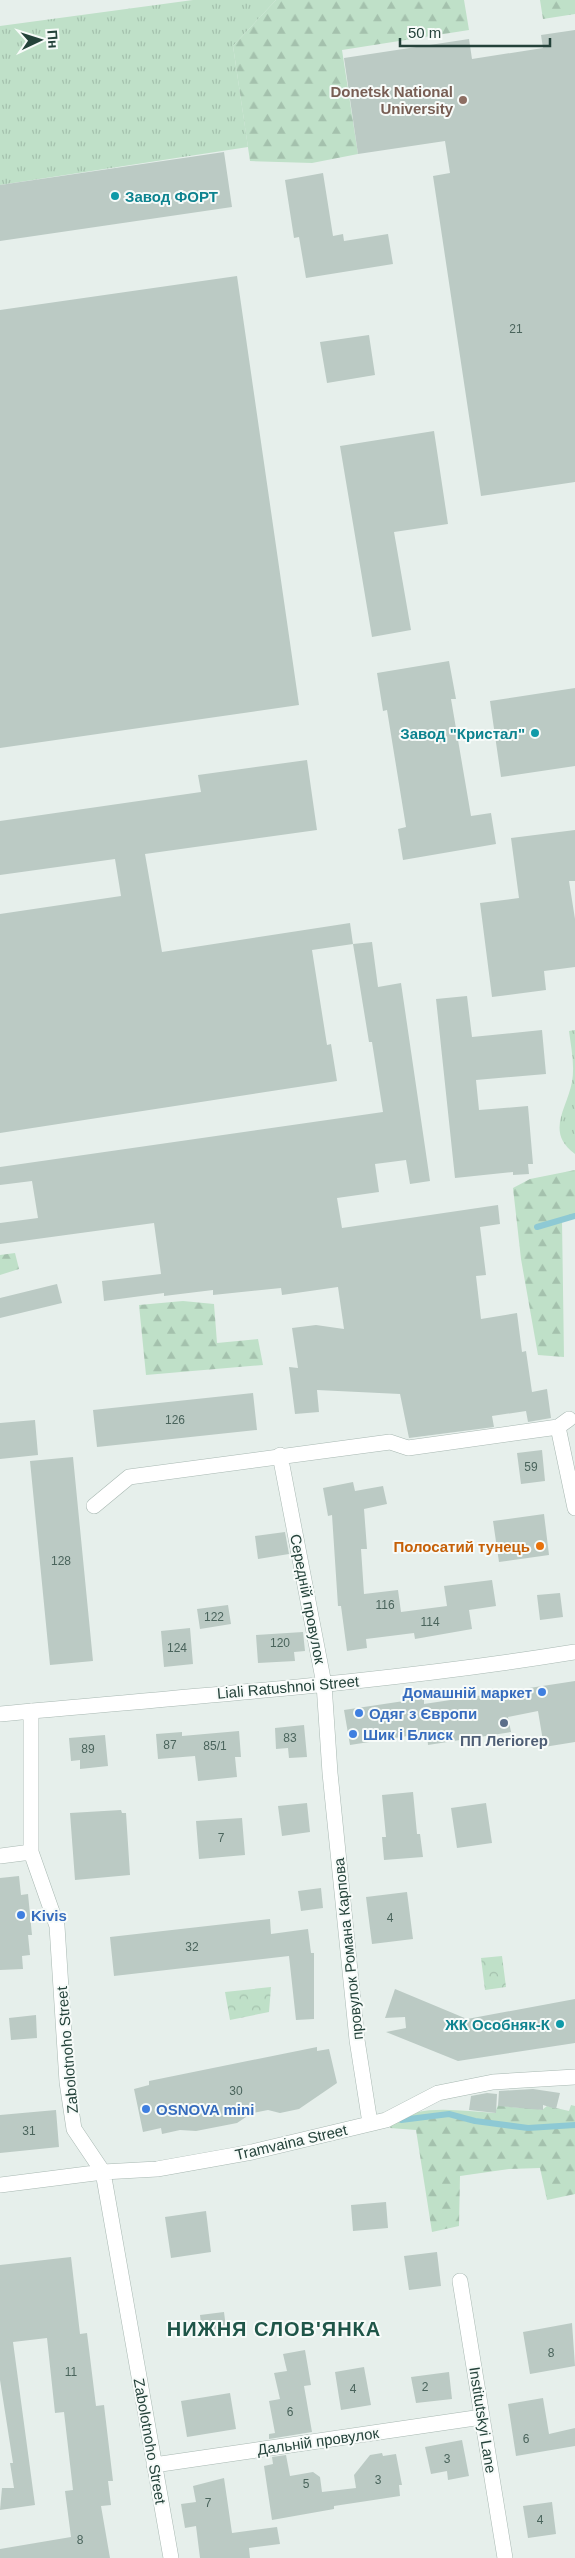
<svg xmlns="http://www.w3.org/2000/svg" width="575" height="2558" viewBox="0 0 575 2558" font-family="Helvetica,sans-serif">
  <defs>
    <pattern id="grass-tufts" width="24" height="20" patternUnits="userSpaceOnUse" patternTransform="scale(1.25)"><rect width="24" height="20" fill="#bfe0c8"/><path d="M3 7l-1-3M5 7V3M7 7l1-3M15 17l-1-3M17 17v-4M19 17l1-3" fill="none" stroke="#a4c1ad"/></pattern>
    <pattern id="forest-firs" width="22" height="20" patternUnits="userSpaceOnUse" patternTransform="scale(1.25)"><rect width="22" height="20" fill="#bfe0c8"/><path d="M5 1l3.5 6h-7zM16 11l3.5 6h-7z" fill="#a4c1ad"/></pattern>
    <pattern id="park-crowns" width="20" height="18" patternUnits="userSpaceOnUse" patternTransform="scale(1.25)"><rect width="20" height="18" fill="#bfe0c8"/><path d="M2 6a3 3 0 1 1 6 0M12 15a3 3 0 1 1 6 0" fill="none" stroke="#a4c1ad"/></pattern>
  </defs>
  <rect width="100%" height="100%" fill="#e6efeb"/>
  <path fill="url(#grass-tufts)" d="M193,0H276L233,46L248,147L0,185V26Z
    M575,1030V1154C545,1132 567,1109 572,1082C575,1065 571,1047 569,1031Z"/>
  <path fill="url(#forest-firs)" d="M276,0H464L469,30L342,50L358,154L312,163L250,161L233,46Z
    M540,0H575V14L543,19Z
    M575,1170V1216L562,1220L564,1357L538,1355L521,1259L513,1188L530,1179Z
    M15,1253L19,1269L0,1275V1255Z
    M183,1301L214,1304L217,1343L258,1339L263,1365L146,1375L139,1305Z
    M498,2105L519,2108L521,2105L542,2110L547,2106L569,2111L571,2105L575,2106V2194L547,2200L540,2168L509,2169L460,2176L459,2226L432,2232L416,2130L390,2128L388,2123C422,2103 459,2111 495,2113Z"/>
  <path fill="url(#park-crowns)" d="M502,1956L506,1987L485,1990L481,1958Z
    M271,1987L269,2012L230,2020L225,1992Z"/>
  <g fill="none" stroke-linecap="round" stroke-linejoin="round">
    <path stroke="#8ec9d4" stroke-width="6" d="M537,1227L575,1216
      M401,2120L449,2114L475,2121L528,2128L575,2125"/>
  </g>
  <path fill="#bbcac4" d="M575,30V482L481,496L433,176L450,173L445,141L358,154L344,58L469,39L472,59L543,48L541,35Z
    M224,152L232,207L0,241V185Z
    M323,173L333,236L343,234L344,241L388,234L393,264L306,278L299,237L294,238L285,180Z
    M237,276L299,705L0,748V310Z
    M369,335L375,375L327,383L320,342Z
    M434,431L448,524L394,532L411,630L372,637L340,446Z
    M449,661L456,699H451L471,816L491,813L496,844L403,860L398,829L406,827L387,710L383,711L377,673Z
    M575,688V766L501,777L490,701Z
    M307,760L317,830L145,854L162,952L350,923L353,944L312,950L327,1045L331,1044L337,1081L0,1133V914L121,896L115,859L0,875V821L201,792L198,775Z
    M575,830V881H569L575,919V967L544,971L546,990L492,997L480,903L519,898L511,838Z
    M372,942L378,987L401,983L430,1181L410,1184L406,1160L375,1164L379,1192L337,1198L342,1228L498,1205L500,1224L480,1227L486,1275L476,1276L481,1319L517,1313L522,1352L526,1351L532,1392L547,1389L551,1418L528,1422L526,1411L492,1416L494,1427L409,1438L400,1394L317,1390L319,1412L295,1414L289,1367L298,1368L292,1328L316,1325L344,1329L338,1287L282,1295L281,1288L213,1295V1290L164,1296V1293L104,1301L102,1281L161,1274L154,1223L0,1244V1223L38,1218L32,1181L0,1185V1167L383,1112L372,1042H369L353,944Z
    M467,996L472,1037L542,1030L546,1074L476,1080L479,1110L528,1106L533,1164H528L529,1174L513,1175V1172L455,1178L436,999Z
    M57,1284L62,1303L0,1318V1298Z
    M253,1393L257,1430L97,1447L93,1410Z
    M35,1420L38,1455L0,1459V1423Z
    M542,1450L545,1481L521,1484L517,1453Z
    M73,1457L93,1661L50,1665L30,1461Z
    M353,1482L355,1491L383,1486L387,1504L364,1509L367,1549H361L364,1594L398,1590L401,1612L447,1606L444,1586L492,1580L496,1606L469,1610L472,1629L415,1639L414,1633L366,1639L367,1648L347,1651L341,1606H338L332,1515L328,1516L323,1488Z
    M544,1514L549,1555L499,1562L493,1521Z
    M285,1532L289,1554L258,1559L255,1536Z
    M560,1593L563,1617L540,1620L537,1595Z
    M228,1605L231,1624L200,1629L197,1609Z
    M190,1628L193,1664L164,1667L161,1631Z
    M303,1632L305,1651L294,1652L295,1661L258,1663L256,1635Z
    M575,1681V1742L544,1747L538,1711L508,1717L511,1732L428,1745L427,1733L350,1745L344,1710L424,1698V1704Z
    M304,1725L307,1757L289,1758L288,1748L276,1749L275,1728Z
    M239,1731L241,1757H235L237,1777L198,1781L195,1756L158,1759L156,1734L182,1732V1736Z
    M105,1735L108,1766L80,1769V1760L71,1761L69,1738Z
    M413,1792L417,1834H420L423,1857L384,1860L382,1837H386L382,1795Z
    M307,1803L310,1832L282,1836L278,1806Z
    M486,1803L492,1843L457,1848L451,1808Z
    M121,1810L122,1813H126L130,1875L75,1880L70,1813Z
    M242,1818L245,1855L199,1859L196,1821Z
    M19,1876L21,1895L28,1894L32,1935H28L30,1955L22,1956L23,1969L0,1970V1878Z
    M321,1888L323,1908L301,1911L298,1891Z
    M407,1892L413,1939L372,1944L366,1897Z
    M270,1919L271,1934L308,1929L311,1953H314V2019L296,2020L289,1956L114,1976L110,1937Z
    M395,1989L467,2019L575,1999V2043L458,2061L386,2032L406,2028L405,2017L385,2018Z
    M36,2015L37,2038L11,2040L9,2018Z
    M317,2047V2051L329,2049L337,2083L299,2109L280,2113L268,2110L252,2113L237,2123L196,2131L180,2130L162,2134L161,2128L143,2132L134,2089L149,2085V2081Z
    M533,2089L560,2093L556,2109L543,2105V2110L498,2106L499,2091Z
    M487,2093L497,2094L496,2113L469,2110L471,2096Z
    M56,2110L59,2147L0,2153V2115Z
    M386,2202L388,2228L353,2231L351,2205Z
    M206,2211L211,2252L171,2258L165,2217Z
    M437,2252L441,2286L409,2290L404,2256Z
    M71,2257L80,2334L87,2333L96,2406L104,2405L113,2481H108L111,2505L101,2506L110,2558H0V2549L71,2537L65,2491L73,2490L64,2412L55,2413L47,2338L13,2342L35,2505L0,2510L2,2488H14L10,2463H13L0,2380V2265Z
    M224,2312L226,2328L202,2331L200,2315Z
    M572,2323L575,2366L530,2374L523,2332Z
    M305,2350L311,2385L304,2386L312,2432L269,2439V2434L275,2433L269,2401L280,2399L274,2373L287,2371L283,2354Z
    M364,2367L371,2405L341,2410L335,2372Z
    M449,2372L452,2399L416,2403L411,2377Z
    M230,2393L236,2429L187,2437L181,2401Z
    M543,2398L549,2434L575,2428V2446L516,2456L508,2404Z
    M462,2440L469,2476L448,2480L447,2471L431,2474L425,2447Z
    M382,2453L383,2456L396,2454L402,2485H399L400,2496L334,2506V2509L272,2520L264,2466L273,2464L272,2457L286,2455L290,2476L313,2472L320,2477L322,2492L356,2488L354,2475L370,2455Z
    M224,2478L232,2533L277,2527L280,2544L249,2548L250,2558H200L196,2526L185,2528L181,2504L196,2502L193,2486Z
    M552,2502L556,2534L528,2538L523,2506Z"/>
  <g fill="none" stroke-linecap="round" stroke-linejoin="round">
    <g stroke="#a8b8b2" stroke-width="16">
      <path id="minor" d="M569,1419L558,1427L575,1508
        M280,1455L324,1684L330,1773L357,2040L370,2123
        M94,1506L129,1477L390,1442L408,1448L558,1427
        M31,1711V1852L57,1926L67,2082L74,2129L103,2172L171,2558
        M0,1714C192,1696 385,1683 575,1652
        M0,1856L31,1852
        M0,2185L103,2172L157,2169L252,2152L386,2120L438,2093L493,2082L575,2077
        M460,2281L505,2558
        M154,2465L482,2417"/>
    </g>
    <use href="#minor" stroke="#fff" stroke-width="15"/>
  </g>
  <circle fill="#8d6e63" stroke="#f7fbf9" stroke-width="2" cx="463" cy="100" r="5"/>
  <g fill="#0f9aa8" stroke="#f7fbf9" stroke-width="2">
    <circle cx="115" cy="196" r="5"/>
    <circle cx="535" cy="733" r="5"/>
    <circle cx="560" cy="2024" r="5"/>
  </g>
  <circle fill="#e8710a" stroke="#f7fbf9" stroke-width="2" cx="540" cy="1546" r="5"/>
  <g fill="#3f7fe0" stroke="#f7fbf9" stroke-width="2">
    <circle cx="542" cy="1692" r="5"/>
    <circle cx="359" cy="1713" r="5"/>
    <circle cx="353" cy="1734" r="5"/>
    <circle cx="21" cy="1915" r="5"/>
    <circle cx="146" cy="2109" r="5"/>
  </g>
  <circle fill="#5c6f8a" stroke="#f7fbf9" stroke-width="2" cx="504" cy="1723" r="5"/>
  <g text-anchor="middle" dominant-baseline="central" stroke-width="4" stroke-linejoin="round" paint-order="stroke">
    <g font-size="12" fill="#4a645c">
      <text x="516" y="329">21</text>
      <text x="175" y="1420">126</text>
      <text x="531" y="1467">59</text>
      <text x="61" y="1561">128</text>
      <text x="385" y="1605">116</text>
      <text x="214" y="1617">122</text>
      <text x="430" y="1622">114</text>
      <text x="280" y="1643">120</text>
      <text x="177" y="1648">124</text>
      <text x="290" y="1738">83</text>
      <text x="170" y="1745">87</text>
      <text x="215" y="1746">85/1</text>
      <text x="88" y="1749">89</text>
      <text x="221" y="1838">7</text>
      <text x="390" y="1918">4</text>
      <text x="192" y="1947">32</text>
      <text x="236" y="2091">30</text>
      <text x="29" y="2131">31</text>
      <text x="551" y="2353">8</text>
      <text x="71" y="2372">11</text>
      <text x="425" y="2387">2</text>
      <text x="353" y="2389">4</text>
      <text x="290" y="2412">6</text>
      <text x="526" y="2439">6</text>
      <text x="447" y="2459">3</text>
      <text x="378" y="2480">3</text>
      <text x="306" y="2484">5</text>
      <text x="208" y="2503">7</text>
      <text x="540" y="2520">4</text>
      <text x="80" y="2540">8</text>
    </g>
    <g font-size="15" font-weight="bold" fill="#785e54" stroke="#f7fbf9" text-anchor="end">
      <text x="453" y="91">Donetsk National<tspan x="453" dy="17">University</tspan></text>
    </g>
    <g font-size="15" font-weight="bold" fill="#0d838f" stroke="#f7fbf9" text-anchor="end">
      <text x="125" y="196" text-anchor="start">Завод ФОРТ</text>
      <text x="525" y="733">Завод "Кристал"</text>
      <text x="550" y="2024">ЖК Особняк-К</text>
    </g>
    <g font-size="15" font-weight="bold" fill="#c56008" stroke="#f7fbf9" text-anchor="end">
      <text x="530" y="1546">Полосатий тунець</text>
    </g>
    <g font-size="15" fill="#24423a" stroke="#f7fbf9">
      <text transform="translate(308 1599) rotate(79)">Середній провулок</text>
      <text transform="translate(288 1687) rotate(-5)">Liali Ratushnoi Street</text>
      <text transform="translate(348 1949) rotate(-96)">провулок Романа Карпова</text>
      <text transform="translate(67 2050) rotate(-95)">Zabolotnoho Street</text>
      <text transform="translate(291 2142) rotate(-13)">Tramvaina Street</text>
      <text transform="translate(483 2420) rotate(81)">Institutskyi Lane</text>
      <text transform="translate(150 2441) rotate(80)">Zabolotnoho Street</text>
      <text transform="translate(318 2441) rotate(-8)">Дальній провулок</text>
    </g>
    <g font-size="15" font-weight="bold" fill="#366cbe" stroke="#f7fbf9" text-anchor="start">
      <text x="532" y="1692" text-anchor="end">Домашній маркет</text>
      <text x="369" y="1713">Одяг з Європи</text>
      <text x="363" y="1734">Шик і Блиск</text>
      <text x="31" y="1915">Kivis</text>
      <text x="156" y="2109">OSNOVA mini</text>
    </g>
    <g font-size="15" font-weight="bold" fill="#4e5e75" stroke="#f7fbf9">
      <text x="504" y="1740">ПП Легіогер</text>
    </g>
    <g font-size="20" font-weight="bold" letter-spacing="1" fill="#1f5548" stroke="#f7fbf9">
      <text x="274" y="2329">НИЖНЯ СЛОВ'ЯНКА</text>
    </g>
  </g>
  <g transform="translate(40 40) rotate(86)" stroke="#f7fbf9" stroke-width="4" paint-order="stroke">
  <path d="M0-4L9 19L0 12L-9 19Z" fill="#24423a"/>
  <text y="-8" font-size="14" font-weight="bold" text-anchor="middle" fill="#24423a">Пн</text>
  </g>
  <path d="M400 38v8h150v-8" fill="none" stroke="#24423a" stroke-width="2.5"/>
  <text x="408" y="38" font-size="15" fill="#24423a" stroke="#f7fbf9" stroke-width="4" paint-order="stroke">50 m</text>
</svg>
